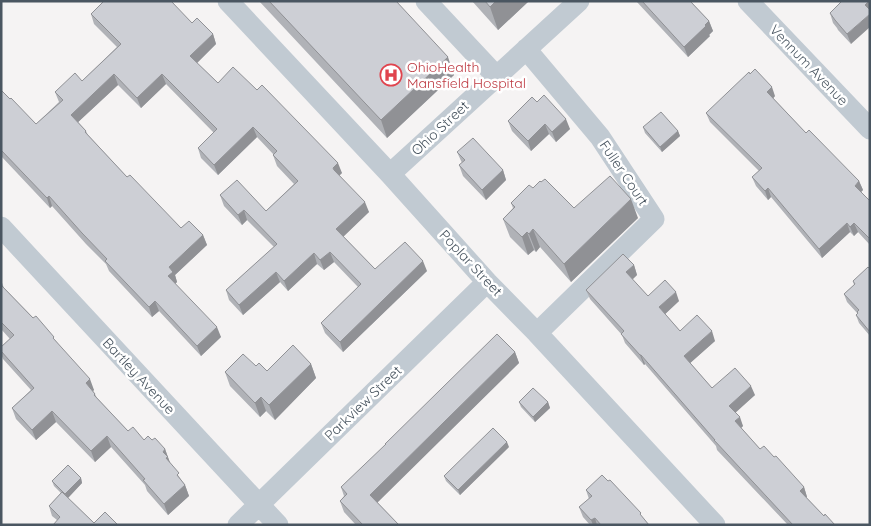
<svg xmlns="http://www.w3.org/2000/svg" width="871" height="526" viewBox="0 0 871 526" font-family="Quicksand,sans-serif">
  <rect width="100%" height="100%" fill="#f5f3f3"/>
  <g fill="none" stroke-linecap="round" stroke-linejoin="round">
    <path stroke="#c1cad2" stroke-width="21" d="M228,1L390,174L487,282L537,333L715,525
      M426,1L496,76
      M748,1L870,129
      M526,49L600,137L654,219L537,333
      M390,174L579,1
      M1,227L278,525
      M238,525L487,282"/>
  </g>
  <path fill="#b0b2b7" d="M259,1H396L454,75L387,138Z
    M472,1H529L498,30Z
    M636,1H690L709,21L713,31L709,35L710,36L688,57Z
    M842,1L851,44L838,30L837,28L833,23L830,13Z
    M91,14L192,23L213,34L216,44L197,63L218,83L342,173L339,175L369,212L343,236L375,269L427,271L343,352L325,333L321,323L358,287L334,262L324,270L317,264L288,291L280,282L243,315L229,300L226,290L274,247L247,220L242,225L224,206L220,195L266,211L294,184L277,166L273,155H274L257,137L218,175L201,158L198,148L214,133L166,84L141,108L118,85L78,122L86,131L88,135L127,177L181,228L203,235L207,245L175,275L177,282L175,284L221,337L201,356L159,311L152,317L109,271L106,264L86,244L52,206L50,208L1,156V90L36,124L59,102L55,92L82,81L117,47L94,24Z
    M775,96L773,98L806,133L859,181L863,190L861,192L870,201V245L858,232L854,236L850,232L822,258L771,197L768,200L756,186L752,177L759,171L710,122L706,113Z
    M537,102L570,129L556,142L549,134L531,151L512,131L508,121Z
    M643,127L678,131L680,136L662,152L645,133Z
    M457,152L503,170L506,180L486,200L463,176L459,165L462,163Z
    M533,188L574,208L638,218L571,282L540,247L536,252L534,250L528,255L510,237L503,219L513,208L511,203Z
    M634,265L637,275L632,279L648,296L679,301L665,314L680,331L715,341L690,363L712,388L755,395L735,412L743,426L741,428L760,449L804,487L807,497H806L824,516L835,525H788L717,450L716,446L645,364L644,365L625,343L622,335L590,299L586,290Z
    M870,269V336L859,323L856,315L858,314L847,302L844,294L854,285L853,281Z
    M1,280L4,288L55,340L94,390L93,391L95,394L97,398L128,431L144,440H152L165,449L170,463L182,481L185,485L189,496L168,515L147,491L145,485L111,447L95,462L56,422L36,440L16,419L12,408L31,390L3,359L1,354V347L10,339L1,329Z
    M515,352L519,363L377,502L399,525H356L344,512L340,501L344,496L341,487Z
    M311,364L316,378L275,420L266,411L260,417L230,386L225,372L256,366L267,371Z
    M519,402H548L550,408L535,422L521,407Z
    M509,447L460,495L446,481L444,476Z
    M81,478L82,483L68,498L94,523L57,520L52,516L49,506L61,493L54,486L52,481Z
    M586,490L642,517L649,525H590L583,517L579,507L589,499Z"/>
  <path fill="#909195" d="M496,1H529L498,30L490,7Z
    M869,1H870V13L865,5Z
    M870,14V27L851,44L847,34Z
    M709,21L713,31L709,35L710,36L688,57L684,47Z
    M213,34L216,44L194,66L190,56Z
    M448,57L454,75L387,138L381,120Z
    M114,74L118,85L75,125L71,115Z
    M162,74L166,84L141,108L137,98Z
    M772,87L775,96L771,101L767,92Z
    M566,119L570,129L556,142L552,132Z
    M545,124L549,134L531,151L528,141Z
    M253,127L257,137L218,175L214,165Z
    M678,131L680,136L662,152L660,147Z
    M338,163L342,173L337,178L333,168Z
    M503,170L506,180L486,200L482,190Z
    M859,181L863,190L858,195L855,186Z
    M768,188L771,197L768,200L765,191Z
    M49,196L52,206L50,208L47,198Z
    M631,199L638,218L571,282L564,264Z
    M365,202L369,212L340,240L336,229Z
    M244,210L247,220L242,225L238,215Z
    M847,223L850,232L822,258L819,249Z
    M854,223L858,232L854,236L850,227Z
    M533,229L540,247L536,252L529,234Z
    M527,232L534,250L528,255L522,237Z
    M203,235L207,245L175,275L177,282L172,287L168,276L169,267Z
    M330,252L334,262L324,270L320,260Z
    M314,253L317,264L288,291L284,281Z
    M423,261L427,271L343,352L340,342Z
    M634,265L637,275L630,282L626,272Z
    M276,272L280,282L243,315L239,305Z
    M676,292L679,301L662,317L659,307Z
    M155,301L159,311L152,317L149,307Z
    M217,327L221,337L201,356L197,346Z
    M712,331L715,341L688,365L684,356Z
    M515,352L519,363L374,506L370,495Z
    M640,355H641L645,364L644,365Z
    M311,364L316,378L275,420L269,405Z
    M90,379L94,390L90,394L86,383Z
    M751,386L755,395L733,415L729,406Z
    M261,397L266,411L260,417L255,403Z
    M548,402L550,408L535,422L533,417Z
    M52,411L56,422L36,440L32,430Z
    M740,417L743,426L739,430L735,421Z
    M107,436L111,447L95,462L91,451Z
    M507,442L509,447L460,495L458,490Z
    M165,449L172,468L170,469L163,452Z
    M81,478L82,483L67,499L65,494Z
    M185,485L189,496L168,515L164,504Z
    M804,487L807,497L804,500L800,491Z
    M595,518L597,525H593L591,520Z"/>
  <path fill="#cdcfd5" stroke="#909195" d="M104,1H171L192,23L197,18L213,34L190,56L218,83L233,67L257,90L262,85L338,163L333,168L334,170L365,202L336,229L375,269L405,242L423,261L340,342L321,323L361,284L330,252L320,260L314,253L284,281L276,272L239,305L226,290L277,244L244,210L238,215L220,195L237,180L266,211L298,181L273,155L277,151L253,127L214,165L198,148L217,129L162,74L137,98L114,74L71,115L86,131L85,132L127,177L130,175L181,228L189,221L203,235L169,267L173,272L168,276L217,327L197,346L155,301L149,307L105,261L107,259L82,233L49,196L47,198L1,150V90L10,99L11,98L36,124L63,100L55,92L75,73L82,81L121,44L91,14Z
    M269,1H396L448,57L381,120Z
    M485,1H496L490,7Z
    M642,1H690L709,21L705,25L706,26L684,47Z
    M842,1H869L865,5L870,10V14L847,34L835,20L830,13Z
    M755,69L772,87L767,92L769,94L806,133L809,130L859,181L855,186L870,201V239L854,223L850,227L847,223L819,249L768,188L765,191L752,177L762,168L706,113L749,72L750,74Z
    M544,95L566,119L552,132L545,124L528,141L508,121L532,97L537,102Z
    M661,112L678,131L660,147L643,127Z
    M473,138L503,170L482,190L459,165L465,160L457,152Z
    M610,176L631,199L564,264L533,229L529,234L527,232L522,237L503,219L515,207L511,203L529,185L533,188L540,181L541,182L545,179L574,208Z
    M623,254L634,265L626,272L648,296L665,280L676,292L659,307L680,331L697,315L712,331L684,356L712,388L735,368L751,386L729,406L740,417L735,421L760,449L764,446L774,457L776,456L804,487L800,491L824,516L825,514L835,525H793L714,440H715L641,355H640L621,334L624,331L586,290Z
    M868,267L870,269V332L856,315L858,313L857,312L859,310L844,294L855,284L853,281Z
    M1,285L33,318L36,316L54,337L53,338L90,379L86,383L95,394L94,395L128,431L133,427L144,440L148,436L152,440L155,438L165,449L163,452L168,457L166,458L179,473L177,475L185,485L164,504L143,480L145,479L107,436L91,451L52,411L32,430L12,408L34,388L1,351V347L14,335L1,322Z
    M497,334L515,352L370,495L399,525H363L340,501L347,494L341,487L386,444H385Z
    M293,345L311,364L269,405L261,397L255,403L225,372L243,354L256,366L259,363L267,371Z
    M533,388L548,402L533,417L519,402Z
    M493,428L507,442L458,490L444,476Z
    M68,465L81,478L65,494L52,481Z
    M602,475L608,481L610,480L641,513L640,514L649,525H601L595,518L591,520L579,507L592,496L586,490Z
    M62,492L94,523L105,512L118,525H53L60,517L49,506Z"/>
  <defs>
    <g id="hospital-ring" transform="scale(1.125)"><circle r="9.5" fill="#fff" stroke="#e0444e" stroke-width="1.5"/><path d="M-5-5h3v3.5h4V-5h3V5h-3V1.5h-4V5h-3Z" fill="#e0444e"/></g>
  </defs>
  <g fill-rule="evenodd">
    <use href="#hospital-ring" x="391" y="75"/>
  </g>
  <g text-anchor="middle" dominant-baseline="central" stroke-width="5" stroke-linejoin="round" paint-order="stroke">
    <g font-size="14" fill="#4a5661" stroke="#fff">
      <text transform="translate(809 65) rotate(46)">Vennum Avenue</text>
      <text transform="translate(440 128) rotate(-43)">Ohio Street</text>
      <text transform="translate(624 173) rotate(56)">Fuller Court</text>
      <text transform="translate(471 263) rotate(47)">Poplar Street</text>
      <text transform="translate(139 376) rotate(47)">Bartley Avenue</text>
      <text transform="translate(363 403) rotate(-44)">Parkview Street</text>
    </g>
    <g font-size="14" fill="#be3a42" stroke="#fff" text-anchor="start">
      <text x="407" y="67">OhioHealth<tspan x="407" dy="16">Mansfield Hospital</tspan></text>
    </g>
  </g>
  <rect width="871" height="526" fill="none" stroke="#4a5661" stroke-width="5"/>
</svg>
